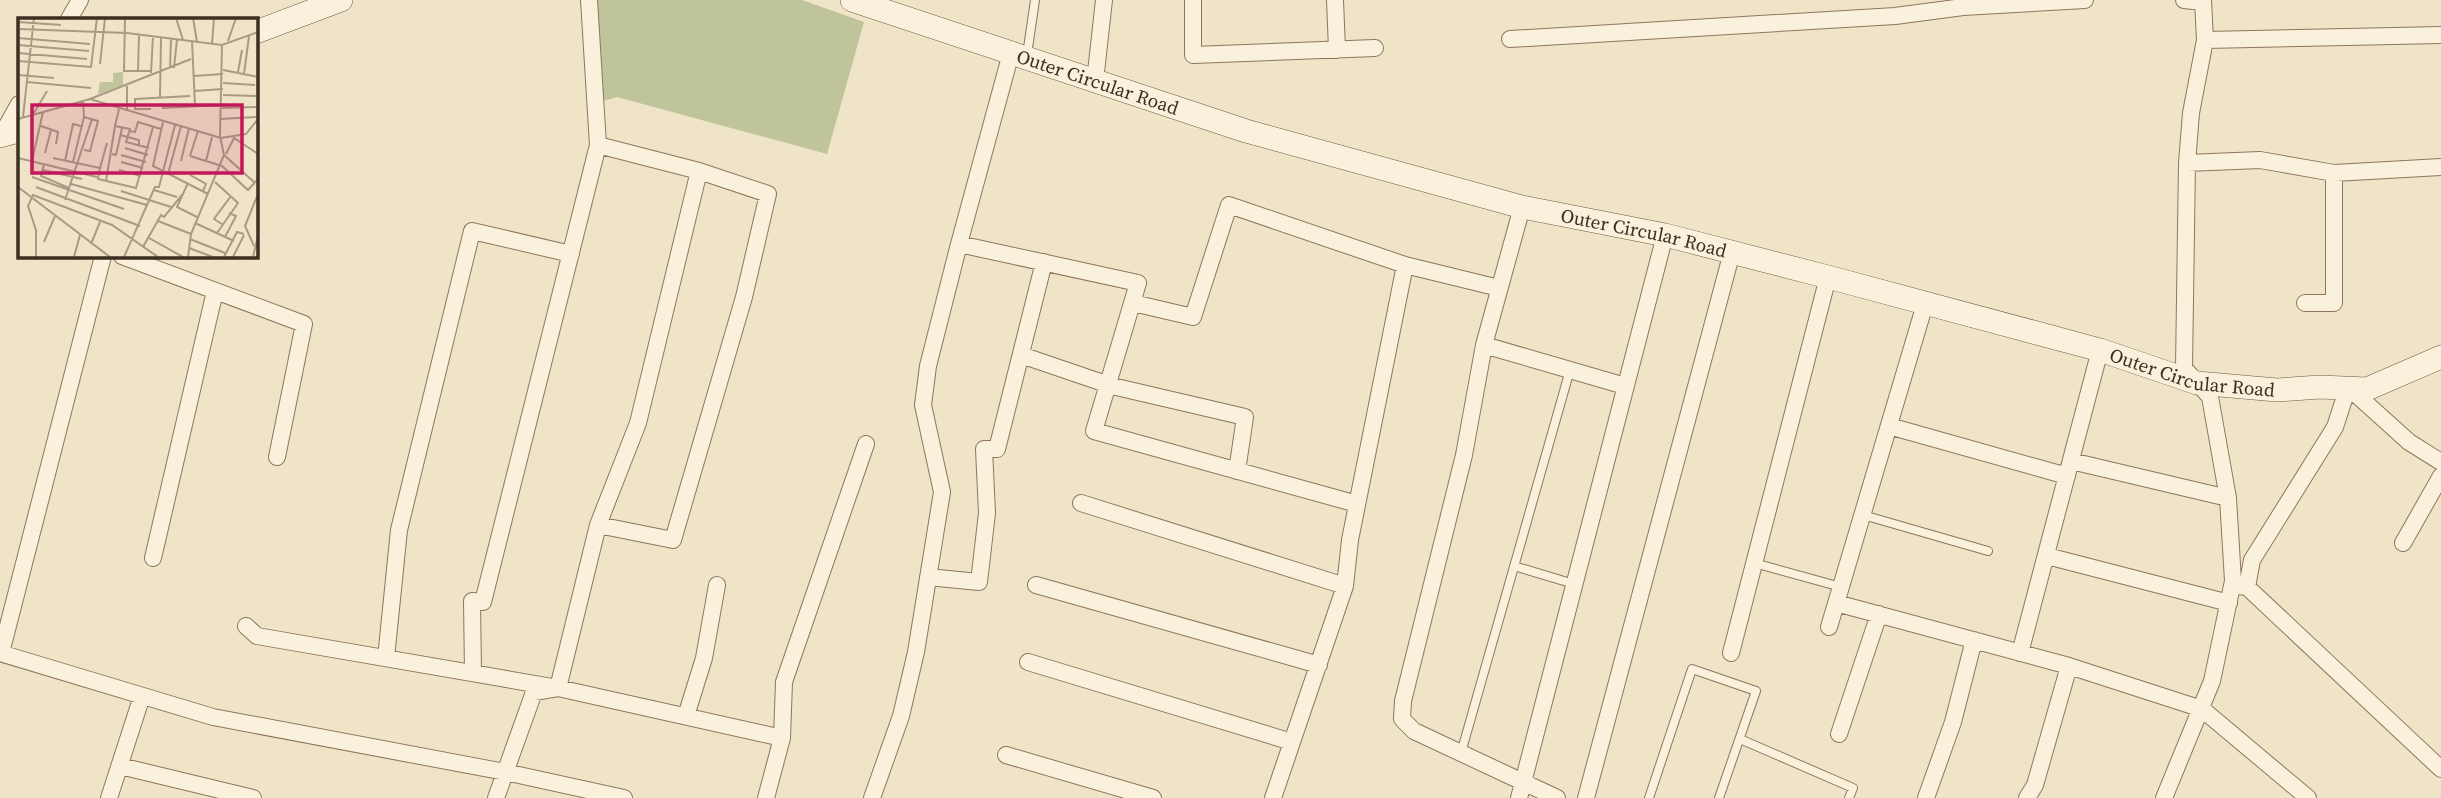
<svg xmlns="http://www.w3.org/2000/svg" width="2441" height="798" viewBox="0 0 2441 798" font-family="'Source Serif 4',serif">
  <rect width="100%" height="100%" fill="#f0e4c8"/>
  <path fill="#bfc49a" d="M592,0H802L864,22L827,154L617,97L597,103Z"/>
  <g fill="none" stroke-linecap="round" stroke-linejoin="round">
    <g stroke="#8d765c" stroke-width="10">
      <path id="lane" d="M1027,55L1035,0
        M1863,515L1988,551
        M1754,563L1841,587
        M1514,566L1574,584
        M1740,739L1853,788L1849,798
        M1461,753L1570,370
        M1649,798L1692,669L1756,691L1719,798"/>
    </g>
    <g stroke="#8d765c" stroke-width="18">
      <path id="street" d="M1193,0V55L1375,48
        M1335,0L1337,50
        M2184,0L2203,2
        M69,19L80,0
        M1510,39L1895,16L1963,7L2085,0
        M2205,40L2441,35
        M1011,53L959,244L1138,283L1094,431L1357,504
        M1095,81L1104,0
        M1,136L19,104
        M2187,163L2260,160L2334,173L2441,167
        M1522,207L1484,345L1464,455L1403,701L1402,719L1414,731L1557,798
        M122,256L304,324L277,457
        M1133,303L1193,317L1229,205L1405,265L1499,288
        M2305,303H2334V173
        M1484,345L1625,386
        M1021,355L1112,386L1245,417L1237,471
        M1889,426L2067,476
        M2071,461L2228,498
        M1081,503L1345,586
        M598,525L673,540L744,297L768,194L699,171L598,145
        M2403,543L2441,476
        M2047,556L2229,603
        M153,558L215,291
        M928,577L979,582L987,513L984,449H997L1044,262
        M1036,585L1319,665
        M2238,586L2247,587L2441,769
        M2247,587L2252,560L2335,427L2348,387L2409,442L2441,462
        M1836,603L2069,666L2202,709L2308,798
        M246,626L257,636L558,688L782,738L766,798
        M1829,627L1925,304
        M0,653L213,717L505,772L624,798
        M1,653L103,256
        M1731,653L1828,277
        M2020,653L2100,350
        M386,658L399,530L472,231L571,254
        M1028,662L1292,742
        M473,673L472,601L483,602L598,145L589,0
        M686,716L704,658L717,585
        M1839,734L1879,614
        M782,738L784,682L866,444
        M1006,755L1153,798
        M120,766L253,798
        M109,798L142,696
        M496,798L534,692L558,688L598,525L638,423L699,171
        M872,798L901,716L916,652L942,492L923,405L928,366L959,244
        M1273,798L1345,586L1350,540L1405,265
        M1519,798L1665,235
        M1586,798L1732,252
        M1926,798L1953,722L1974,640
        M2027,798L2035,785L2069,666
        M2164,798L2212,681L2233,581L2228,498L2210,397L2184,368L2187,163L2191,113L2205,40L2203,0"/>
    </g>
    <g stroke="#6f573f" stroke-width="24">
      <g id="secondary">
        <path id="s1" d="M852,0L1246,131L1522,207L1665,235L1828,277L2100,350L2197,383L2277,390L2320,387L2367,389L2441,357"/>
        <path d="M256,32L341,0"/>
        <path d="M0,136L19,131"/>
      </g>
    </g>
    <use href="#lane" stroke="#faf1dc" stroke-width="8"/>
    <use href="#street" stroke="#faf1dc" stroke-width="16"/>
    <use href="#secondary" stroke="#faf1dc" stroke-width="23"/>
  </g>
  <g text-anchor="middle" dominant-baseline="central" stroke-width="7" stroke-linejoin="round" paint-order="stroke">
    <g font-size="19" fill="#3d2e20" stroke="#f7eed8">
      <text stroke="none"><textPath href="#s1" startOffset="259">Outer Circular Road</textPath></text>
      <text stroke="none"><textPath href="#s1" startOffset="826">Outer Circular Road</textPath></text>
      <text stroke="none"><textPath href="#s1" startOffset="1393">Outer Circular Road</textPath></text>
    </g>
  </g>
  <g transform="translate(18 18)">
    <rect width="240" height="240" fill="#f0e4c8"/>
    <path d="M105,54V67L80,76L82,64H95V55Z" fill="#bfc49a"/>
    <path fill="none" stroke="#a89b85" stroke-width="2" d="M107,0L106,53H133M158,0L165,22M175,0L179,24M0,4L43,7M0,11L109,15L204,27L240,14M0,20L72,26M174,23L177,88M210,23L218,0M194,26L196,0M0,27L71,33M0,35L69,41M0,43L73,49L79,0M82,46L87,0M156,50L159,21M152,51L153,21M205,52L240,59M120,53L121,17M220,54L224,32M133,55L135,18M226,56L231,18M0,57L36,60M176,58L205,56M9,64L73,70M205,65L237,67M176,73L205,71M205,77L238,78M142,79L143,20M72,81L173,41M144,90L204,87M204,90L240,89M101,91L97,108L112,111L108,124L131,130M133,91H117V81L172,78M109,92V66M16,95L29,73M5,99L16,0M0,101L72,81L203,120L228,116L240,101M202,101L240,99M145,104L135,148L190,176M23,108L40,114L38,126M112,113L117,114L120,104L143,111M102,117L121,122V127M107,130L130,137M66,132L72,133L80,103L66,99M27,135L33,112M94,136L98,137L104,110M208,136L216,120L240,136M103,137L128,144M206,137L236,164M172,138L204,148L230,172L240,161M172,138L180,113M0,140L79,159M35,140L82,150L80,161L118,170L135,109M14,143L25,94M47,143L55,106L63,108M163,143L171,110M188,143L194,119M55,144L66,99L65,82M103,144L125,150M26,146L23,158L51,170M82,150L89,125M25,152L64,161M101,152L123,158M150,156L163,108M172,157L188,166L185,173M14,159L106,191M88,163L97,108M197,164L220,185L199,215M170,165L159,189L179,199M53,166L129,187M0,169L92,239M18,169L122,208M136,172L159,179M103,173L153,189M47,182L74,101M140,203L173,216M177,205L216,223M204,206L196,201L213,178M207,219L218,198L211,195M131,220L165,239M172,221L207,235M26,224L37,198M73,226L82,204M236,228L227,208L240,176M125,229L143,197L146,199L164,177M171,230L195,239M18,239V212L10,188L15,177L94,207L140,239M56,239L62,217M106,239L137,169H141L157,107M170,239L173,216L206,137L202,118L204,27M206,239L219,214L226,216M215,239L226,217M235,239L240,218"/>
    <path fill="#c2185b" fill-opacity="0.15" stroke="#c2185b" stroke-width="3.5" d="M14,87H224V155H14Z"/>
    <rect width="240" height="240" fill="none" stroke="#3d2e20" stroke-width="3.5"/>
  </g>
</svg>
